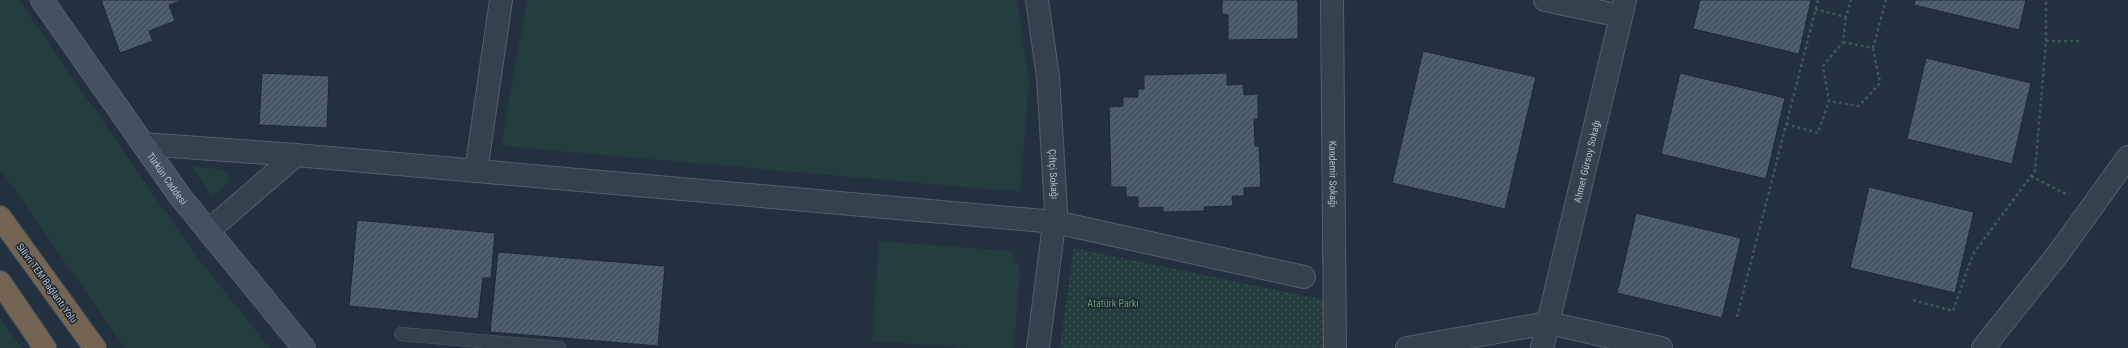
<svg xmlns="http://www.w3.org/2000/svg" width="2128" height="348" viewBox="0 0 2128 348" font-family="'Roboto Condensed',sans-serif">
  <defs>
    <pattern id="park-dots" width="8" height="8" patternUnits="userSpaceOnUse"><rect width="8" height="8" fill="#243c3e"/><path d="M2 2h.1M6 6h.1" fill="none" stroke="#415658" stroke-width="1.8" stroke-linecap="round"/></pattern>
    <pattern id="building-hatch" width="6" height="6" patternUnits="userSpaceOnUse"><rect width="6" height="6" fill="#485766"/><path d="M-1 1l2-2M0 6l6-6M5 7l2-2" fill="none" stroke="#606d7a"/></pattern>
  </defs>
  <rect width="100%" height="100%" fill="#23303d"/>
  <path fill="#243c3e" d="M0,0H19L194,253L270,348H125L0,169Z
    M527,0H1017L1029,82L1020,192L501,146Z
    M191,166L218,169L227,172L229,182L212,197Z
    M879,241L1012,251L1020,271L1014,348H962L872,341Z
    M0,318L22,348H0Z"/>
  <path fill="url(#park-dots)" d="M1074,248L1324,300L1326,348H1060Z"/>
  <path fill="url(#building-hatch)" stroke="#1e2834" d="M101,0H179L180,1L169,5L175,21L149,31L153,41L120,53Z
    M1222,0H1298V39L1228,40V15L1222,14Z
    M1700,0H1811L1799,54L1693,29Z
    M1915,0H2026L2019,30L1914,5Z
    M1423,51L1536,77L1505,209L1392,183Z
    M1926,58L2031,83L2012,164L1907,139Z
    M262,73L329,76L327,128L259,125Z
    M1227,73V85L1243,84L1244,95L1258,94V119H1254L1255,146H1259L1261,187L1244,188V196H1232L1233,206L1204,207L1205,211L1163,212V207L1138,208V197H1126V187H1111L1109,107L1123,106V97H1138V89H1144V75Z
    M1680,73L1785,98L1766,179L1661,154Z
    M1869,187L1974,212L1955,293L1850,268Z
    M1636,213L1741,238L1722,318L1617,293Z
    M357,220L495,233L491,278H483L478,319L349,306Z
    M498,252L665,266L658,346L490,332Z"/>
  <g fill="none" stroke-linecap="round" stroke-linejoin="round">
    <g stroke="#555f6b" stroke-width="14">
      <path id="lane" d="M401,334L559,348"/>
    </g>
    <g stroke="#555f6b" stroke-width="24">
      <g id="street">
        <path id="s1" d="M1037,0L1048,77L1056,209L1038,348"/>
        <path id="s2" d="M1332,0L1335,348"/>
        <path d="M1545,0L1621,16"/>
        <path d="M143,144L296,155L1055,222L1304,277"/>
        <path d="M476,171L501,0"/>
        <path d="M208,231L296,155"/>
        <path d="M1407,348L1548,323L1661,348"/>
        <path id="s3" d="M1542,348L1625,0"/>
        <path d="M1983,348L2058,254L2128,157"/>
      </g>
    </g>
    <g stroke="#555f6b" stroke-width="24">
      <g id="secondary">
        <path id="s4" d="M42,0L179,195L304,348"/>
      </g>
    </g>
    <g stroke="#424c58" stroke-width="24">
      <path id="highway" d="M0,217L95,348
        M0,282L45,348"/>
    </g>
    <path stroke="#3f5858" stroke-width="2.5" stroke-dasharray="3 3" stroke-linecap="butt" d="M1815,9L1846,17L1851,0
      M1846,17L1843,42L1823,66L1829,101L1859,106L1880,83L1873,48
      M2046,41H2080
      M1843,42L1873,48L1886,0
      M1786,124L1818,133L1829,101
      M2031,176L2066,194
      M1913,300L1953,311L1973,254L2035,171L2046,41V0
      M1737,317L1818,0"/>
    <use href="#lane" stroke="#36414d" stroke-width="13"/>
    <use href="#street" stroke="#36414d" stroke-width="22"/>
    <use href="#secondary" stroke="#445160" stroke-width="22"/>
    <use href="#highway" stroke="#736453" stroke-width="22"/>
  </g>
  <g text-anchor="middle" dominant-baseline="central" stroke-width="3" stroke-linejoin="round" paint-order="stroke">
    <g font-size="10" fill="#b2bcc8" stroke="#1c2631">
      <text stroke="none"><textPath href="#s3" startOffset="192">Ahmet Gürsoy Sokağı</textPath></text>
      <text stroke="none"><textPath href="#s1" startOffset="175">Çiftçi Sokağı</textPath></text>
      <text stroke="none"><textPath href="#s2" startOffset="174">Kandemir Sokağı</textPath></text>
      <text stroke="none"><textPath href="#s4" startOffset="218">Türkün Caddesi</textPath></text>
      <text transform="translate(47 283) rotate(54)">Silivri TEM Bağlantı Yolu</text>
    </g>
    <g font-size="10" fill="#689a70" stroke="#1c2631">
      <text x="1113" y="303">Atatürk Parkı</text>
    </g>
  </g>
</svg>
